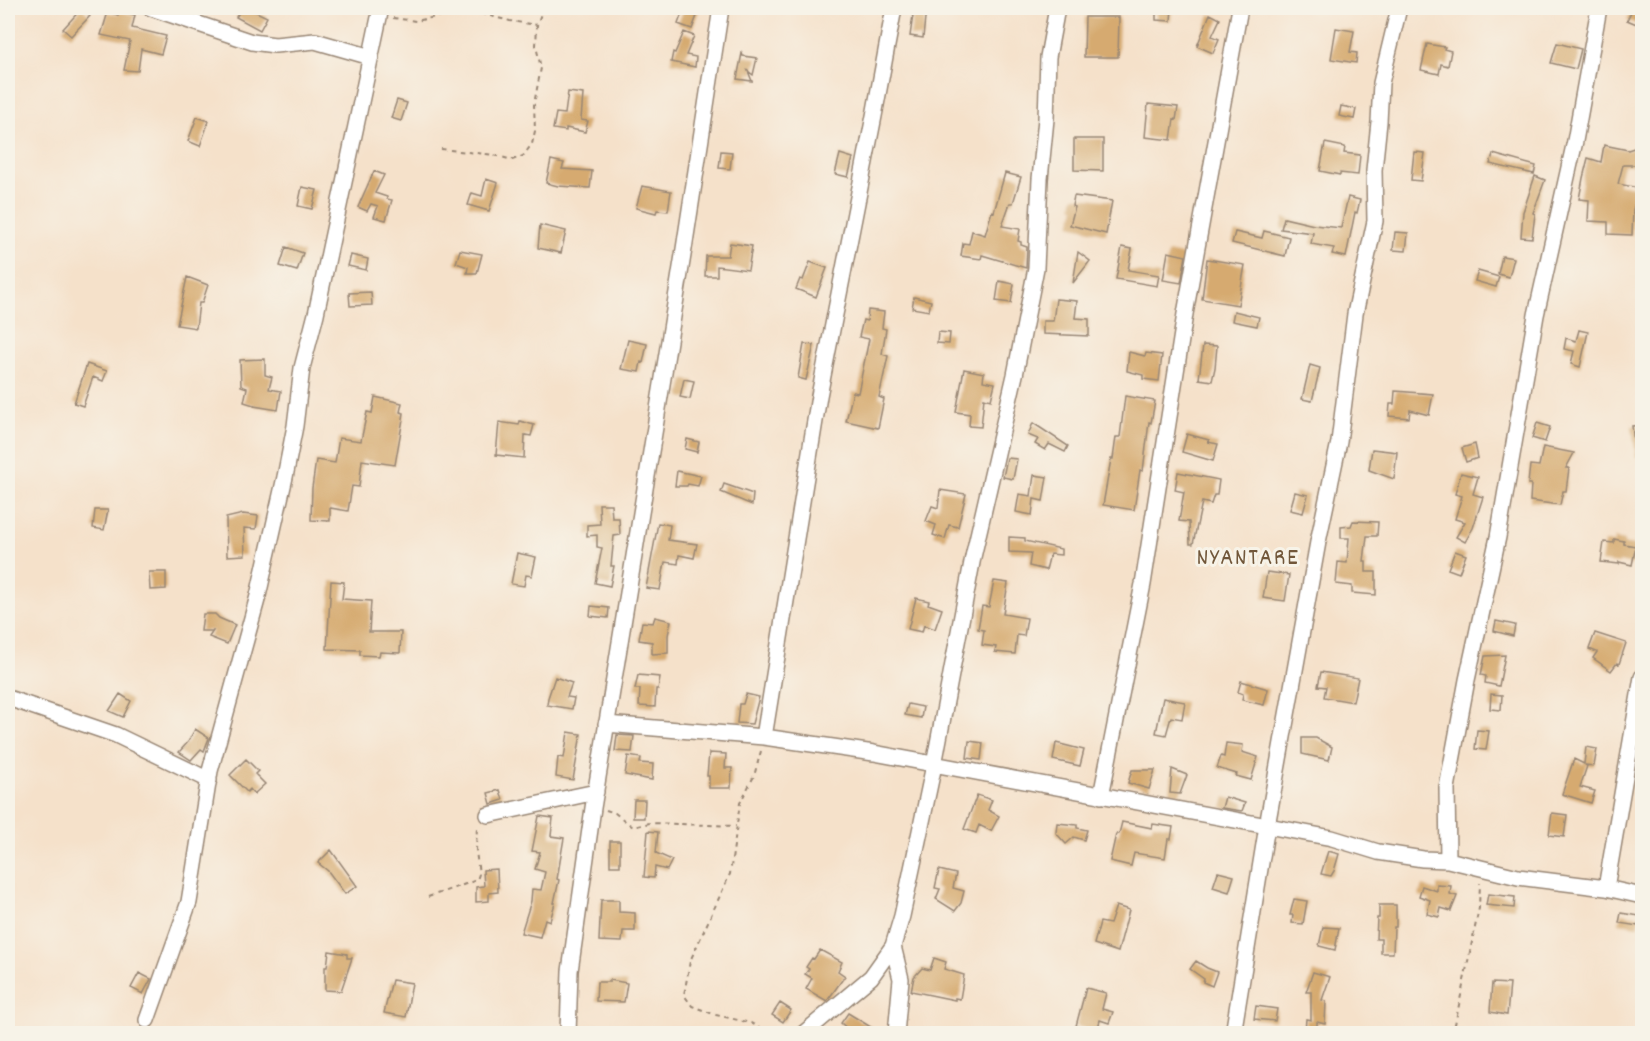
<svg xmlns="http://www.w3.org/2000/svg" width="1650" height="1041" viewBox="0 0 1650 1041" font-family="Dekko,sans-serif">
  <rect width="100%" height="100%" fill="#f7f3e8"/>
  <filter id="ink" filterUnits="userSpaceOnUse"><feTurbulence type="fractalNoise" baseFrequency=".0167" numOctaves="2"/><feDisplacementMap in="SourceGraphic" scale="12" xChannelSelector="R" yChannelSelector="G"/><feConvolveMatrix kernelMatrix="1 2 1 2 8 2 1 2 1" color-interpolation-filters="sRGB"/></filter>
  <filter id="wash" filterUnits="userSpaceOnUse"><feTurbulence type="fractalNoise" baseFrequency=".008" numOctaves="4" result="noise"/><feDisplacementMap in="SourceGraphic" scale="24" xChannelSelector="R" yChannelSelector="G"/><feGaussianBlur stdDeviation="1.35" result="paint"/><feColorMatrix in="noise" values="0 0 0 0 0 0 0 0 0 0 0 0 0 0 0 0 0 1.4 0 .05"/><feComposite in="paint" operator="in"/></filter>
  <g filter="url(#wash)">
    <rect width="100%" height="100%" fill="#f5e1ca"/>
    <g id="blocks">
      <path fill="#d6aa6f" d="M82,8L90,16L71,36L63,29Z
        M242,8H248L267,17L260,30L236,17Z
        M684,8H700L692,29L678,24Z
        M914,8H926L923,38L910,36Z
        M1156,8H1172L1171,21L1156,20Z
        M1633,8H1642V18L1639,25L1627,20Z
        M119,11L135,15L132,28L166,36L161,54L141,49L138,71L124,70L130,41L101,35L108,12L118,15Z
        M1210,14L1220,19L1212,36L1219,39L1213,53L1197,46Z
        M1085,17H1119L1118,57H1084Z
        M1336,28L1354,31L1350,52L1357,53L1356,63L1331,59Z
        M684,32L694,36L686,55L696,57L695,67L671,62L673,52L675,53Z
        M1557,43L1581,49L1576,69L1551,63Z
        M1427,44L1445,47L1444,49L1451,51L1448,66L1441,64L1439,74L1421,70Z
        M742,53L743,56L757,58L753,75L748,71L752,81L737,79Z
        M568,92L583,94L581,120L588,121L585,132L566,128V131L553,129L556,113L565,114Z
        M397,100L407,103L401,121L391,118Z
        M1148,104L1178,107L1176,120L1174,119L1171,140L1145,137Z
        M1341,106L1356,109L1354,119L1339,116Z
        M197,117L209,121L200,146L188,141Z
        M1074,139H1103V171L1074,170Z
        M1325,143L1345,147L1344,153L1360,155L1358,175L1340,173V175L1320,171Z
        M1604,145L1628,150L1640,146V165H1623L1618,184L1639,188L1633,210L1632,235L1608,234V222L1588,221L1589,200L1579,199L1583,178L1588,158L1601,162Z
        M721,151L732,152L730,169L719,168Z
        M1414,152L1425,153L1421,181L1411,180Z
        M840,154L853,158L848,177L835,174Z
        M1493,154L1536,166L1534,174L1490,164Z
        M551,160L564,163L562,169L592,171L590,188L558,186L546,183Z
        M374,171L384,175L375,193L387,197V199L392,200L386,220L374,217L378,206L371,204L367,211L358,207Z
        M1005,173L1021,177L1013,203H1010L1002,226L1020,229L1018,241L1021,242V245L1027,247L1026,268L982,255L981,259L961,256L963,243L969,244L972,231L985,235L992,211L994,212Z
        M1535,176L1545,180L1533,213L1535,214L1532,238L1521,237L1523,212Z
        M486,179L498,183L489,211L468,205L472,193L482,196Z
        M642,186L671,191L668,211L657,210L656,213L636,208Z
        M302,187L317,190L312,209L298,206Z
        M1074,196L1112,201L1106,234L1070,225L1075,207L1072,206Z
        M1348,197L1360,200L1357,213L1355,212L1346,257L1332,254L1334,248L1311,244L1313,233L1281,229L1284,218L1314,225L1341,228Z
        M540,225L566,231L561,253L538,248Z
        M1264,231L1289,237L1285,256L1232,243L1235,232L1262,238Z
        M1395,232L1408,233L1406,251L1393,250Z
        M730,243L752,246L748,270L717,266V276H705L706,256H728Z
        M286,247L303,253L297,271L280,266Z
        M1122,247L1132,249L1128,270L1159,275L1157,286L1116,279Z
        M460,250L482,254L477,273H467L468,267L456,263Z
        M1078,252L1090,261L1073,283Z
        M1168,252L1186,256L1181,283L1163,280Z
        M351,255L368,259L366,270L348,266Z
        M1502,256L1514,258L1509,277L1498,274Z
        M1207,259L1245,265L1238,305L1202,299Z
        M810,262L827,268L816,297L796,289L800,279L803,280Z
        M1478,271L1499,277L1496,287L1475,281Z
        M187,277L208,285L202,303H199L196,328L177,325Z
        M999,281L1014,284L1011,303L996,301Z
        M371,292L372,305L350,306L349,293Z
        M914,297L931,301L929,311L912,308Z
        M1056,299L1077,301L1075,318L1089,319V336L1043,334V321H1053Z
        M868,310L884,312L882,328L886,329L882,354L888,356L879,397L884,399L878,428L846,421L853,392L858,393L869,339L859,337L863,320L867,321Z
        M1234,311L1259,317L1257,326L1232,321Z
        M1579,330L1588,332L1580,367L1571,364L1574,351L1564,349L1566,338L1576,341Z
        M938,332L950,333L949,344L937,343Z
        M628,340L647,344L643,363L641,362L639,372L621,369Z
        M804,344L814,345L806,380L798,378Z
        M1203,345L1217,346L1215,368L1212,381L1199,379Z
        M1129,352L1145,356L1146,353L1162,355L1159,381L1143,379V375L1127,371Z
        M265,359V375L272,377L269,389L281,391L278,410L254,406V405L244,402L247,388L241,386L240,360Z
        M87,364L107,371L103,381L93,377L83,406L74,403Z
        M1310,365L1320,368L1312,401L1302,399Z
        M964,369L984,373L983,381L995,383L991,400L984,398L981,427L969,426L970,414L956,412Z
        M684,379L694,381L690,399L680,397Z
        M1395,391L1433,394L1429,415L1410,410L1409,418L1389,416L1390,404H1394Z
        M1125,396L1155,401L1151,423L1149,422L1143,471L1140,470L1134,510L1103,505L1111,459H1113L1116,437H1120Z
        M375,397L402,403L400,412L404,413L395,465L362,460L359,487L352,486L348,511L330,508V521L311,520L312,488L316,460L335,463L339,438L361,441L367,412L372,413Z
        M520,421L534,425L531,436L525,435L524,458L496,455L499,422L519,425Z
        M1033,423L1068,446L1065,452L1049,444L1045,450L1035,444L1038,439L1028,435Z
        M1537,423L1550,427L1545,442L1532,438Z
        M1642,425V457L1636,458L1632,426Z
        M1187,434L1209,440L1208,442L1218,444L1213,461L1182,452Z
        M687,439L699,442L697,452L685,449Z
        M1475,444L1478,458L1466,462L1462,448Z
        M1543,447L1574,453L1566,468H1569L1566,491H1563L1560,505L1530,501L1531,484H1528L1530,465L1539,466Z
        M1372,449L1397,452L1394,479L1369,470Z
        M1007,458L1017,459L1013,479L1003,477Z
        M677,471L701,476L698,486L688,484L687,486H675Z
        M1178,472L1219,480L1217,495H1214L1211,504L1202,502L1193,544H1190L1189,522L1179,521L1184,492L1175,490Z
        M1461,473L1478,477L1473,494L1483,497L1473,528L1465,542L1456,537L1465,522L1455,519L1462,496L1455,494Z
        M1034,475L1047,477L1043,501L1034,499L1032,515L1016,512L1019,494L1031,496Z
        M724,484L753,494L752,505L721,492Z
        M940,490L966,494L958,527L949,525L945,539L933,535L936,525L926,521L932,506L938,508Z
        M1295,492L1308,495L1303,513L1290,510Z
        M599,504H611L612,518H619L620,535L614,536L611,566H614L610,586L595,583L602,548L597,547V535L587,536V525L600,524Z
        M95,510H108L104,530L93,528Z
        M243,514L258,516L256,529L244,528L245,555L227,556L226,518Z
        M1353,521L1378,522L1377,536H1367L1364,561H1366V572H1376V595L1352,593V586L1336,584L1338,562L1347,563L1349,538H1341V527L1351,526Z
        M658,523L670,525L668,540L697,544L694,558L679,555L678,564L665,562L660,590L646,588Z
        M1009,537L1025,538V541L1061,549V555L1050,554L1046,570L1029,566L1031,553L1009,552Z
        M1614,539L1624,541V544L1636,546L1632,565L1619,562V564L1601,562L1604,542L1614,543Z
        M1455,551L1466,555L1459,573L1448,569Z
        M517,553L536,557L532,576L526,575L524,586L511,584Z
        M149,572H166V589L150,590Z
        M1267,572L1289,575L1285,601L1263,598Z
        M331,581L344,582L342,599L371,601L369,632H401L400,653L380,652L379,656L360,655V650L327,649Z
        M994,581L1008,583L1003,614L1027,618L1024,636L1017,635L1015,654L995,652L996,647L982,645L984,630L978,629L982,606L989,607Z
        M916,598L929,601L928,604L942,609L935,629L924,625L922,632L908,629Z
        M591,606L609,608L608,618L590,616Z
        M203,614H215L219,618L235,625L227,644L209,637L213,631H201Z
        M655,617L671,621L668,635V653L652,654V642L639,640L642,622L653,623Z
        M1496,621L1515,625L1513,636L1494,631Z
        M1595,633L1626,643L1619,664L1617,663L1611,671L1593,658L1597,652L1589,649Z
        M1505,655L1499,686L1485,683L1486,676L1481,675L1485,656Z
        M1321,672L1358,678L1353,702L1324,697L1326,687L1318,686Z
        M638,675L660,677L658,689H656L655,707L639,706L640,689H635Z
        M555,677L572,683L567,697L574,698L572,709L547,705L548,698Z
        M1241,681L1268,689L1264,705L1242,700L1243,694L1238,692Z
        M120,694L131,701L123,717L109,711Z
        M746,694L759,697L752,724L737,723L739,704H743Z
        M1491,694L1502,695L1501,710L1490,709Z
        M1163,698L1185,702L1182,719L1171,717L1166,735L1156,733Z
        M908,704L923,707L921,718L905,715Z
        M195,729L209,738L204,751L201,749L191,760L179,752L188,742Z
        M1477,730L1489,731L1486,750L1475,749Z
        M568,732L581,734L573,780L556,777L558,757L564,758Z
        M617,735L634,736L632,752L615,751Z
        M1302,738H1316L1332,747L1329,760L1302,754Z
        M969,741L983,743L981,760L967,758Z
        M1056,743L1084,750L1080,766L1053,760Z
        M1226,743L1243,745L1242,752L1258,757L1251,780L1236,776L1237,774L1217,768L1221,756L1224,757Z
        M1586,747L1597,749L1594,766L1585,765L1587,766L1580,787L1595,791L1591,803L1562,794L1574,759L1584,764Z
        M709,753L726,754L725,768H732L731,788H709V776H707Z
        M628,756L641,758L640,763L653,764L652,780L625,775Z
        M246,759L258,771L255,774L265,784L254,794L250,789L247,792L230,775Z
        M1172,769L1187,775L1180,794L1170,793Z
        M1132,770H1155L1149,789L1128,783Z
        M500,790L503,800L491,804L488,793Z
        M977,795L992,800L988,810L999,816L991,831L979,825L976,833L964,829Z
        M1225,797L1245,803L1242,811L1222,808Z
        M634,800H645L644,818H633Z
        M1552,813L1567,815L1564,837L1549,835Z
        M539,816L553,818L551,836L564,838L557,879L559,880L554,903H555L550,921L545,919L540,937L521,933L531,901L532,889L541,890L545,872L535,869L540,852L532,851Z
        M1122,822L1152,828L1153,824L1173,827L1171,839H1168L1165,858L1134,853L1131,866L1110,861L1116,834H1119Z
        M1057,823L1077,825V828L1087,830L1084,840L1074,837L1066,844L1056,833Z
        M648,831L658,832L656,853L672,860L667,870L655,867L654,878L644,877Z
        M610,841H620V866H610Z
        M331,850L357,886L345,894L328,871L318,863Z
        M1328,851L1339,854L1334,871L1331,876L1321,874Z
        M497,869L498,892L489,893V901L476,902V887L484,886L483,870Z
        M939,870L956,874L953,888L964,891L961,903L955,911L936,899L940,889L935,888Z
        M1218,872L1234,876L1229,892L1213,887Z
        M1437,885L1451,886L1450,894L1457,896L1451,911L1441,908L1439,917L1427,914L1430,900L1419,896L1422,886L1437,891Z
        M1488,894L1515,897L1514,908L1486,905Z
        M1294,899L1307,901L1303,924L1292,923L1293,915H1290Z
        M601,900H619V912L635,913V931H623L622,942L599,941Z
        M1379,905H1396V927H1394L1393,953H1381V939H1376L1377,918H1379Z
        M1116,906L1129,910L1118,952L1094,944L1100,922L1110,924Z
        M1621,913L1640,916L1638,926L1619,923Z
        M1323,927L1339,928L1335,950L1319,946Z
        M820,950L842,962L838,971L845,976L827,1001L806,989L812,978L805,974L809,969L806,967L812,958L814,959Z
        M329,951L347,954V958H352L341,991L325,990V967H327Z
        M934,958L946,962L944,969L964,975L960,999L955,998V1000L911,991L914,977L922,968L930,970Z
        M1196,961L1207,968L1217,972L1212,986L1203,982L1204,979L1190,969Z
        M1313,972L1330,977L1322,1000L1326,1001L1325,1024L1317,1022V1032L1305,1031L1306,1019L1311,1020V992H1306Z
        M139,973L151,979L143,994L131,988Z
        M392,980L412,983L406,1017L384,1013Z
        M610,980L627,983L624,1002L596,1001L597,982H610Z
        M1492,983L1510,984L1507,1015L1490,1012Z
        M1086,988L1106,993L1102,1009L1113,1012L1109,1023L1100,1020L1097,1032L1076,1026Z
        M780,1003L791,1010L783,1022L772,1015Z
        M1256,1006L1277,1009L1275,1021L1254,1019Z
        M848,1013L882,1034H854L841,1023Z"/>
    </g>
  </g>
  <g filter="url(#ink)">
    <use href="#blocks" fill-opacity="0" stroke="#988674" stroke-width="1.5"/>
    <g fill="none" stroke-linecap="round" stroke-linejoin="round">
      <g stroke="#988674" stroke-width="18">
        <path id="street" d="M151,8L252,42L275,45L315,41L371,57
          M8,698L116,735L209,780
          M606,724L764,737L874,753L1332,838L1378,852L1423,859L1448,860L1518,877L1606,888L1642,896
          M764,737L819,396L874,116L894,8
          M1101,796L1143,584L1185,314L1240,8
          M488,815L596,792
          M1448,860L1447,788L1467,680L1498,537L1536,315L1575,141L1599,8
          M1606,888L1642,677
          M893,946L901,979L896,1034
          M147,1020L189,902L210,771L258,596L285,477L295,426L302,368L316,314L381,8
          M568,1034L570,971L593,808L684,249L721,8
          M803,1034L871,977L893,946L902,916L934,765L973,557L1015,375L1036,268L1040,179L1046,119L1048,57L1057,8
          M1233,1034L1267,826L1318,542L1339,442L1355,314L1375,221L1374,170L1379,122L1381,83L1399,8"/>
      </g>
      <path stroke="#988674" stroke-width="2" stroke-dasharray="4.5 4.5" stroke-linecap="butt" d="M393,18L416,21L454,13L471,11L510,21L537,25
        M441,149L494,155L512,160L523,156L532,144L535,131L534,104L541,68L536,46L537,25L543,8
        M761,751L754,776L740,803L730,874L690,961L684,995L692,1006L716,1015L751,1023L770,1034
        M606,810L615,813L633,827L650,823L736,826
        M428,897L477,880L479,874L476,851L477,825
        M1453,1034L1479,908L1480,883"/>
      <use href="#street" stroke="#fff" stroke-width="15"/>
    </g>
  </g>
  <g text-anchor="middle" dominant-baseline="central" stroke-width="6" stroke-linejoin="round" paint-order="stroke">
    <g font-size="24" letter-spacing="1.5" fill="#71573a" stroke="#f7f3e8">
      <text x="1248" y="559">NYANTARE</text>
    </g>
  </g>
  <rect width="1650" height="1041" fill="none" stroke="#f7f3e8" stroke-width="30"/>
</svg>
